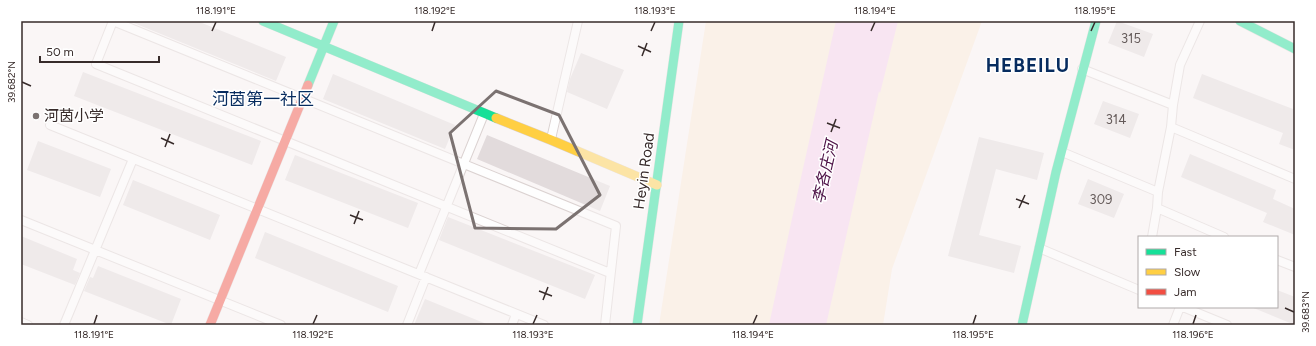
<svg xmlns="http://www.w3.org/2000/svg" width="1316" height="346" viewBox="0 0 1316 346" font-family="Figtree,'Noto Sans SC',sans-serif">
  <rect width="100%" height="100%" fill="#faf6f6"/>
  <path fill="#fbead8" d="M706,21H982L892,269L883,325H659Z"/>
  <path fill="#f5d0ee" d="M836,21H898L880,93L879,91L826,325H769L798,191Z"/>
  <path fill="#e2dbdc" d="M129,21H197L286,57L276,81Z
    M1117,21L1153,34L1144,57L1108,43Z
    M581,53L624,70L607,109L567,92L570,79Z
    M83,72L261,141L252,165L74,96Z
    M333,74L455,125L445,149L323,99Z
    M1202,74L1293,109L1294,105H1295V150L1279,144L1283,133L1193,98Z
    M1103,101L1139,114L1130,138L1094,124Z
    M487,135L610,186L600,211L477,159Z
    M979,137L1044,153L1037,180L996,169L979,235L1021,246L1014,273L948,256Z
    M38,141L111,169L100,197L27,170Z
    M1190,154L1276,190L1273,199L1295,209V235L1263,222L1267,213L1181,177Z
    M295,155L418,203L408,228L285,180Z
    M1088,179L1124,194L1114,218L1078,204Z
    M133,180L220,215L210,240L123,205Z
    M448,217L595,275L585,299L439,240Z
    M265,232L398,286L388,312L255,258Z
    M21,236L77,259L73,270L80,273L75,285L21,264Z
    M98,266L181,299L171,325L84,291L90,277L93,278Z
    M1277,290L1295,297V325L1251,307H1277Z
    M425,299L489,325H414Z"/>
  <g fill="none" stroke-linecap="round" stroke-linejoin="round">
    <g stroke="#dbd2d1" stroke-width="10">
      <path id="lane" d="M113,21L616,226L605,325
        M113,21L96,64L610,273
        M1082,69L1173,105
        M50,125L544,325
        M1171,127L1295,179
        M551,139L578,21
        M1062,152L1158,192
        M1157,208L1224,237
        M21,220L281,325
        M1152,237L1157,208L1158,192L1171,127L1173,105L1180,65L1200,21
        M1039,248L1139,290
        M1277,260L1295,267
        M419,274L484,114
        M1183,307L1227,325
        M21,322L28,325
        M64,325L133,159
        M407,325L426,277
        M512,325L516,314
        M1173,325L1180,307"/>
    </g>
    <g stroke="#dbd2d1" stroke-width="10">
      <path id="fast" d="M263,21L496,118
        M1240,21L1295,49
        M308,85L334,21
        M637,325L679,21
        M1022,325L1056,172L1096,21"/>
    </g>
    <g stroke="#dbd2d1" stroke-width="10">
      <path id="slow" d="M496,118L551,140L657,185"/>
    </g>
    <g stroke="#dbd2d1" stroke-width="10">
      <path id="jam" d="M210,325L308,85"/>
    </g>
    <use href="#lane" stroke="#fefefe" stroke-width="8"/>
    <use href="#fast" stroke="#16e098" stroke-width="9"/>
    <use href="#slow" stroke="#ffcf43" stroke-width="9"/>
    <use href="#jam" stroke="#f24e42" stroke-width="9"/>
  </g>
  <path d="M0 0H1316V346H0ZM496,91L559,115L600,195L556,229L475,228L450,133Z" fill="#faf6f6" fill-opacity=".55" fill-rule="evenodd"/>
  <path fill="none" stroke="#7b7271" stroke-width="3" stroke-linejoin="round" d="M496,91L559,115L600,195L556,229L475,228L450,133Z"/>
  <path fill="none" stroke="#372b2a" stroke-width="1.5" d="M212,31L216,22M432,31L435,22M651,31L655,22M871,31L875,22M1091,31L1095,22M638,46L651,52M642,56L647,43M22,82L31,86M827,123L840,128M831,132L836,119M161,138L174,144M165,147L170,134M1016,199L1029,204M1019,208L1025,195M350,215L363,220M354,224L359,211M539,291L552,296M543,300L548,287M1285,308L1294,312M94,324L97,315M313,324L317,315M533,324L537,315M753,324L757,315M973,324L976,315M1193,324L1196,315"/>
  <circle fill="#7b7271" stroke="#fff" stroke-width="1.5" cx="36" cy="116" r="4"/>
  <g text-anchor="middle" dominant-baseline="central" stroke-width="3" stroke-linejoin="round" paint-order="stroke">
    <g font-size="13" fill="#645a59">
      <text x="1131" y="38">315</text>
      <text x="1116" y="119">314</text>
      <text x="1101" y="199">309</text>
    </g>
    <g font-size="15" fill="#372b2a" stroke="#fff" text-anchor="start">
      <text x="44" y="116">河茵小学</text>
    </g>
    <g font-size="15" fill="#372b2a" stroke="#fff">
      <text transform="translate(644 171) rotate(-82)">Heyin Road</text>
    </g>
    <g font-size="16" font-style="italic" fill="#4e1247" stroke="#fff">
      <text transform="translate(825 172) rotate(-77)">李各庄河</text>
    </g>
    <g font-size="17" fill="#072c5f" stroke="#fff">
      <text x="263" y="99">河茵第一社区</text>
    </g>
    <g font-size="19" font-weight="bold" letter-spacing="1" fill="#072c5f" stroke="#fff">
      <text x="1028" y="65">HEBEILU</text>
    </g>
  </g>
  <rect width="1316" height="346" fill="none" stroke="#ffffff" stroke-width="44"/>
  <rect x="1138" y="236" width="140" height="72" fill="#ffffff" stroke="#afaaaa"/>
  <rect x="1146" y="249" width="20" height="6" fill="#16e098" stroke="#afaaaa"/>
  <text x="1174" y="256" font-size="12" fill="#372b2a">Fast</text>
  <rect x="1146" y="269" width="20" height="6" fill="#ffcf43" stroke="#afaaaa"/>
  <text x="1174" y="276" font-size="12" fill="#372b2a">Slow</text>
  <rect x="1146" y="289" width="20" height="6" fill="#f24e42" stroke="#afaaaa"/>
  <text x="1174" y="296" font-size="12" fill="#372b2a">Jam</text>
  <path d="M40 56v6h119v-6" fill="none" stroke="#372b2a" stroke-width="2"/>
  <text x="46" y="56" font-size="12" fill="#372b2a" stroke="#ffffff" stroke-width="3" paint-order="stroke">50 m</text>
  <rect x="22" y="22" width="1272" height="302" fill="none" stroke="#372b2a" stroke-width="1.5"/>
  <g font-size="10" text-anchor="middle" fill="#372b2a">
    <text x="216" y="14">118.191°E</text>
    <text x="435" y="14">118.192°E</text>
    <text x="655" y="14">118.193°E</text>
    <text x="875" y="14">118.194°E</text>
    <text x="1095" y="14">118.195°E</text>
    <text transform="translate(11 82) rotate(-90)" y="4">39.682°N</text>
    <text transform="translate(1305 312) rotate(-90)" y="4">39.683°N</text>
    <text x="94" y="338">118.191°E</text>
    <text x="313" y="338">118.192°E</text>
    <text x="533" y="338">118.193°E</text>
    <text x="753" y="338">118.194°E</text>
    <text x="973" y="338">118.195°E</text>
    <text x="1193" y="338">118.196°E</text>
  </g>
</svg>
